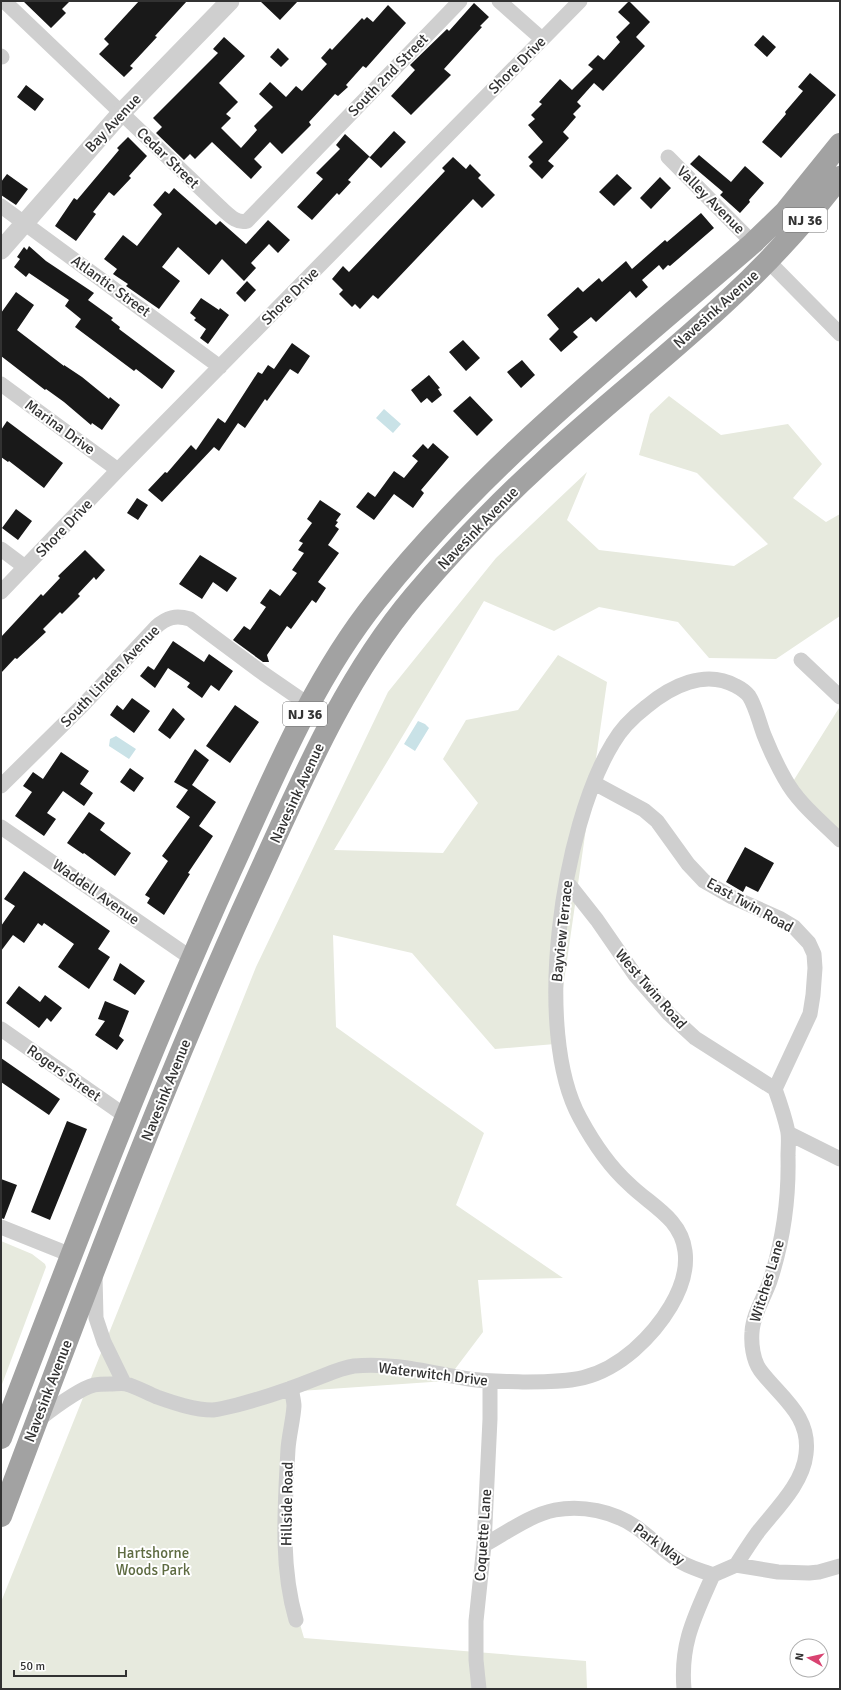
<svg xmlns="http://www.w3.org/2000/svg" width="841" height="1690" viewBox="0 0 841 1690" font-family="Signika,sans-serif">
  <rect width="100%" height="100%" fill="#fff"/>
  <path fill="#e7eade" d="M669,396L721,435L788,424L822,464L793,498L826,522L840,514V616L776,659L709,658L678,622L599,607L554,631L484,601L334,850L443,853L478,803L443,759L466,720L518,710L558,655L607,682L555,1044L495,1049L412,953L333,935L336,1027L484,1133L456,1205L563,1278L478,1280L483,1332L446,1381L300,1391L280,1556L304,1638L586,1661L587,1689H1V1602L256,967L388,692L496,558L587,472L567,520L599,550L734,566L768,544L697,473L639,455L650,414Z
    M839,708L840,709V845L792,783Z
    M1,1241L32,1254L45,1264L46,1267L1,1387Z"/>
  <path fill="#c9e2e7" d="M384,409L401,424L393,433L376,418Z
    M418,721L425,724L429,728L415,751L404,744Z
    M116,736L136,749L129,759L109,746L110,739Z"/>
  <path fill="#191919" d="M23,1H70L62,9L66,13L51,28Z
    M139,1H187L155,36L157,37L130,66L133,68L124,77L99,54L109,44L104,39Z
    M260,1H298L280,20Z
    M629,1L650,22L636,37L645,46L603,91L594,83L577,102L581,106L573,114L576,117L563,132L569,138L548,161L554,166L542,179L529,166L533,162L528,157L543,142L528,125L535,119L531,115L542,104L539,102L560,79L572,90L593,69L588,65L598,55L604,60L620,42L616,37L630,23L618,12Z
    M474,3L489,17L480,26L482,27L444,69L451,75L411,115L391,96L415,70L410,65L447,29L449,31Z
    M388,5L406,23L366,68L363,66L346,85L348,87L338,96L335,94L309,122L311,125L282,154L270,142L254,159L262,167L251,179L212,142L195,159L190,154L184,160L156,133L162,127L153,118L218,53L213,49L224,37L245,56L219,83L238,102L226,114L231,118L221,128L241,148L257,130L254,126L273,107L259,94L270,82L286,97L296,86L302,91L327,64L321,58L330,48L332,50L362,18L364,20L367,17L373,22Z
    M763,35L776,47L767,57L754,45Z
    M278,48L289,59L281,67L270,57Z
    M810,73L836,95L781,158L762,142L786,114L785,112L803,91L798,87Z
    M26,85L44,99L35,111L17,97Z
    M394,131L406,142L381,168L369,157L348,180L351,182L339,195L337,193L312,220L297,207L323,179L316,173L340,149L336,145L345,134L370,157Z
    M128,137L147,156L129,176L131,178L114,196L109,192L93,212L96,214L76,241L55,226L74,198L77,200L119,150L117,148Z
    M699,155L731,182L745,166L764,183L749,200L750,202L740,213L720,195L723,192L690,164Z
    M453,157L466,169L470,164L481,175L478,178L495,195L482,208L473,199L378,299L373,295L360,309L355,304L352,307L339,294L343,290L332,279L343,266L349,272L445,171L442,168Z
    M7,174L28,189L16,205L1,195V182Z
    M617,174L632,188L614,206L599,192Z
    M660,177L671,188L651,209L640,198Z
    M174,188L216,225L220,221L246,244L268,220L290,240L278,253L269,244L251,263L256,268L244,281L222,259L209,275L178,247L162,267L180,281L159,309L126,286L128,284L113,274L117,269L104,259L123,235L137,246L162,214L153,205L165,191L169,194Z
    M701,213L714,228L670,266L668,265L663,270L659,265L642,280L648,287L636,298L630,291L596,322L591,317L573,332L578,337L561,352L549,339L559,329L547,315L578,287L583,292L599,278L602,282L626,261L632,269L665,240L667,242Z
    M29,246L46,261L94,293L88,300L113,318L111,320L120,327L119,329L175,371L162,389L136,369L134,371L75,327L81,319L65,306L69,300L29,273L26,277L14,267L20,259L17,257L24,247L27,250Z
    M247,281L256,290L245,302L236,293Z
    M16,292L34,305L17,330L64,366V365L82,377L109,399L110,397L120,405L102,430L92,423L91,425L64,402L46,389L45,390L1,356V313Z
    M201,298L219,310L220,308L229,315L208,344L200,338L206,329L194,320L196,318L190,313Z
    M463,340L480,358L466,371L449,352Z
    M292,343L310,356L298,374L290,369L267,401L265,399L245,428L238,423L219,451L214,447L162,502L148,490L165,472L167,473L191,445L196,450L218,418L225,423L258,372L262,374L268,365L274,369Z
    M522,360L535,375L521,388L507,372Z
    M429,375L440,388L438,389L442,395L432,403L427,398L421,403L411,390Z
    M470,396L493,420L477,436L453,411Z
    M7,421L63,463L44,488L9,461L8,462L1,457V430Z
    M433,443L449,457L421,490L424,493L413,508L394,494L374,520L356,507L368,492L375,497L394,471L404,478L418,461L412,456L423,444L428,449Z
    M137,498L148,505L138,520L127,513Z
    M320,500L341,514L336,521L338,522L335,526L339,529L328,545L339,553L318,582L326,588L316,603L312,600L291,629L287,626L267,655L269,662H263L233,640L244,626L250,630L266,607L260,603L270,589L280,596L297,573L292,570L304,553L298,550L303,543L299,541L312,523L307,519Z
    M16,509L32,521L18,540L2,528Z
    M85,550L105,570L96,580L94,577L78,594L80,596L62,614L60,612L43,629L46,632L17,659L15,658L1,673V637L41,594L43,596L60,578L58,576Z
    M200,555L237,578L227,592L213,582L202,599L179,584Z
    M173,641L204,662L209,654L233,671L219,691L211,685L202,698L187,687L190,683L168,668L155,688L140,676L148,666L154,670Z
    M132,698L150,711L134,733L110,715L117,705L123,710Z
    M235,705L259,722L230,763L206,746Z
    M173,708L185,719L170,739L158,730Z
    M195,749L209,760L192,785L216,802L199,826L213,836L188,873L190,874L164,915L147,903L150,898L145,895L168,861L162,856L190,817L176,807L188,790L174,782Z
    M61,752L89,771L80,784L93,793L84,806L63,791L47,813L56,819L44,836L15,816L32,792L23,786L33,772L43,779Z
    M130,768L144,778L134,792L120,782Z
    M89,812L105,823L100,830L131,853L115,876L84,853L83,854L67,843Z
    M745,847L774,863L758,892L746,886L743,892L726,882Z
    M24,871L110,931L98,949L110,957L89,989L58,967L74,944L44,923L42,926L38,923L24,943L13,935L1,951V926L15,906L4,899Z
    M120,963L145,981L135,995L113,980Z
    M19,986L40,1002L45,995L62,1008L51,1022L47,1018L39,1028L6,1003Z
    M105,1001L129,1011L119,1036L124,1040L117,1050L95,1035L105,1021L98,1019Z
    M1,1058L60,1099L49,1115L1,1082Z
    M67,1121L87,1129L50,1220L31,1212Z
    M1,1179L17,1185L4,1219L1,1218Z"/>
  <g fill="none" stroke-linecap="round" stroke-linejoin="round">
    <path stroke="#cfcfcf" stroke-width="15" d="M4,1L221,208C229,215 237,224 247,221L460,1
      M499,1L542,39
      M1,56L2,57
      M668,157L753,243
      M1,206L220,367
      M768,261L840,334
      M1,384L118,470
      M1,549L25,567
      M1,592L118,470L580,1
      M801,660L840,697
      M594,783L644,810L657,821L688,864L704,881L732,897L779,918L794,927L809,943L814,954L815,968L813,995L810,1014L775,1089
      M1,786L83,705L156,627C167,617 176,615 190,619L264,674L309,705
      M1,827L191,958
      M567,882L597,920L635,975L669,1014L695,1038L775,1089
      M1,1029L127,1117
      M788,1133L840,1159
      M1,1227L71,1255
      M95,1276L96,1318L104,1342L124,1383
      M291,1388C292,1394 294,1401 294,1406C293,1421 289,1435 288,1449C285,1506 280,1565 296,1620
      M38,1420C51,1410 78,1389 94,1385C99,1384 105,1384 110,1384C115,1384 122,1383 126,1384C137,1387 147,1393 157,1397C174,1403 194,1410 213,1410C221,1409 229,1407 237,1405C264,1398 290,1389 315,1379C328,1374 341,1368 354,1366C393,1362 431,1373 469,1379C488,1382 507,1381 526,1382C571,1382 598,1381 634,1350C659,1328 690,1288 685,1251C681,1218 650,1205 629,1184C609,1166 593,1142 580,1118C532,1031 562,826 613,743C621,729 633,717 646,707C671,686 705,669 736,686C742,689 745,691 749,696C756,707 759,722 764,735C770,750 777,765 785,779C798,803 821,821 840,840
      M484,1545C506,1533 530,1515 555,1510C582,1505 613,1511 636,1527C650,1537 662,1549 676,1559C687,1567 700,1570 713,1575L736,1565L778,1572L809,1573L819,1572L840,1566
      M736,1565C743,1554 750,1543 758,1532C775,1510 803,1484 806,1454C811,1415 780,1397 760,1370C753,1360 751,1344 752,1332C753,1314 764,1298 770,1281C783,1241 789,1198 788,1156C788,1149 789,1140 788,1132C785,1118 780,1103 775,1089
      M479,1689L476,1660V1621L484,1545L490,1419V1381
      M684,1689C680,1643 695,1616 713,1575"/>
    <path stroke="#cfcfcf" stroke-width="19" d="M1,250L121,113L230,1"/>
    <path stroke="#a2a2a2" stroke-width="22" d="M1,1438C74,1247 147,1055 232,868C274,776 313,680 376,601C484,465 622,356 753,243L785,212L840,144
      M1,1516C82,1301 161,1086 257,878C302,780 344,679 414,596C454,549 497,504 543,462C604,405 671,354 731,297C771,260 807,220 840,177"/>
  </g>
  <g text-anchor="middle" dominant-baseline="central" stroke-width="4" stroke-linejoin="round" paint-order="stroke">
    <g fill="#fff" stroke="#707070" stroke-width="1">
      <rect x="783" y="208" width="44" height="24" rx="3"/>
      <rect x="283" y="702" width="44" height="24" rx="3"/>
    </g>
    <g font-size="14" font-weight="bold" fill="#323232">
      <text x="805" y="220">NJ 36</text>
      <text x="305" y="714">NJ 36</text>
    </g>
    <g font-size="15" fill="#323232" stroke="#fff">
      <text transform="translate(517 65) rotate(-45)">Shore Drive</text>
      <text transform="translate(388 75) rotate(-46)">South 2nd Street</text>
      <text transform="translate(113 123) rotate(-47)">Bay Avenue</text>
      <text transform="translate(168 158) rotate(44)">Cedar Street</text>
      <text transform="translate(711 200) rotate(45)">Valley Avenue</text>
      <text transform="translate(111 286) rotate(36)">Atlantic Street</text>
      <text transform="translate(290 296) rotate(-45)">Shore Drive</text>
      <text transform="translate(716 309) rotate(-42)">Navesink Avenue</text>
      <text transform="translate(60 427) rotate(36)">Marina Drive</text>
      <text transform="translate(64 528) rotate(-46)">Shore Drive</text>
      <text transform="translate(478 528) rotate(-46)">Navesink Avenue</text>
      <text transform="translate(110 676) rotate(-46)">South Linden Avenue</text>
      <text transform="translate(297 793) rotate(-65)">Navesink Avenue</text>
      <text transform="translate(96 892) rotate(35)">Waddell Avenue</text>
      <text transform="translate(750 905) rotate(29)">East Twin Road</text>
      <text transform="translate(562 931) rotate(-84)">Bayview Terrace</text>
      <text transform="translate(651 989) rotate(49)">West Twin Road</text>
      <text transform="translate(64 1073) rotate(35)">Rogers Street</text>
      <text transform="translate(166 1090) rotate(-68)">Navesink Avenue</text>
      <text transform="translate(767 1281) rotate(-73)">Witches Lane</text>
      <text transform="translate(433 1374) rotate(7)">Waterwitch Drive</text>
      <text transform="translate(48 1391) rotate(-69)">Navesink Avenue</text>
      <text transform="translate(287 1504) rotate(-89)">Hillside Road</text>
      <text transform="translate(483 1535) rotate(-86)">Coquette Lane</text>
      <text transform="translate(659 1544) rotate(36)">Park Way</text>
    </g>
    <g font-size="15" fill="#5e6b41" stroke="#fff">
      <text x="153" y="1553">Hartshorne<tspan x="153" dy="17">Woods Park</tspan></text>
    </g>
  </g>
  <rect width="841" height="1690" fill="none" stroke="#323232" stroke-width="4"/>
  <g transform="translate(809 1658) rotate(278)"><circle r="19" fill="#ffffff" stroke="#adadad"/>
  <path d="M0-3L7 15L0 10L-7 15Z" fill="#d94371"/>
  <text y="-6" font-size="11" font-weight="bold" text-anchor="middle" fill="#323232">N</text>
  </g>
  <path d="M14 1670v6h112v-6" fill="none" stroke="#323232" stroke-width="2"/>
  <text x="20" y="1670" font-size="12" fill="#323232" stroke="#ffffff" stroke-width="3" paint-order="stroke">50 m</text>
</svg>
